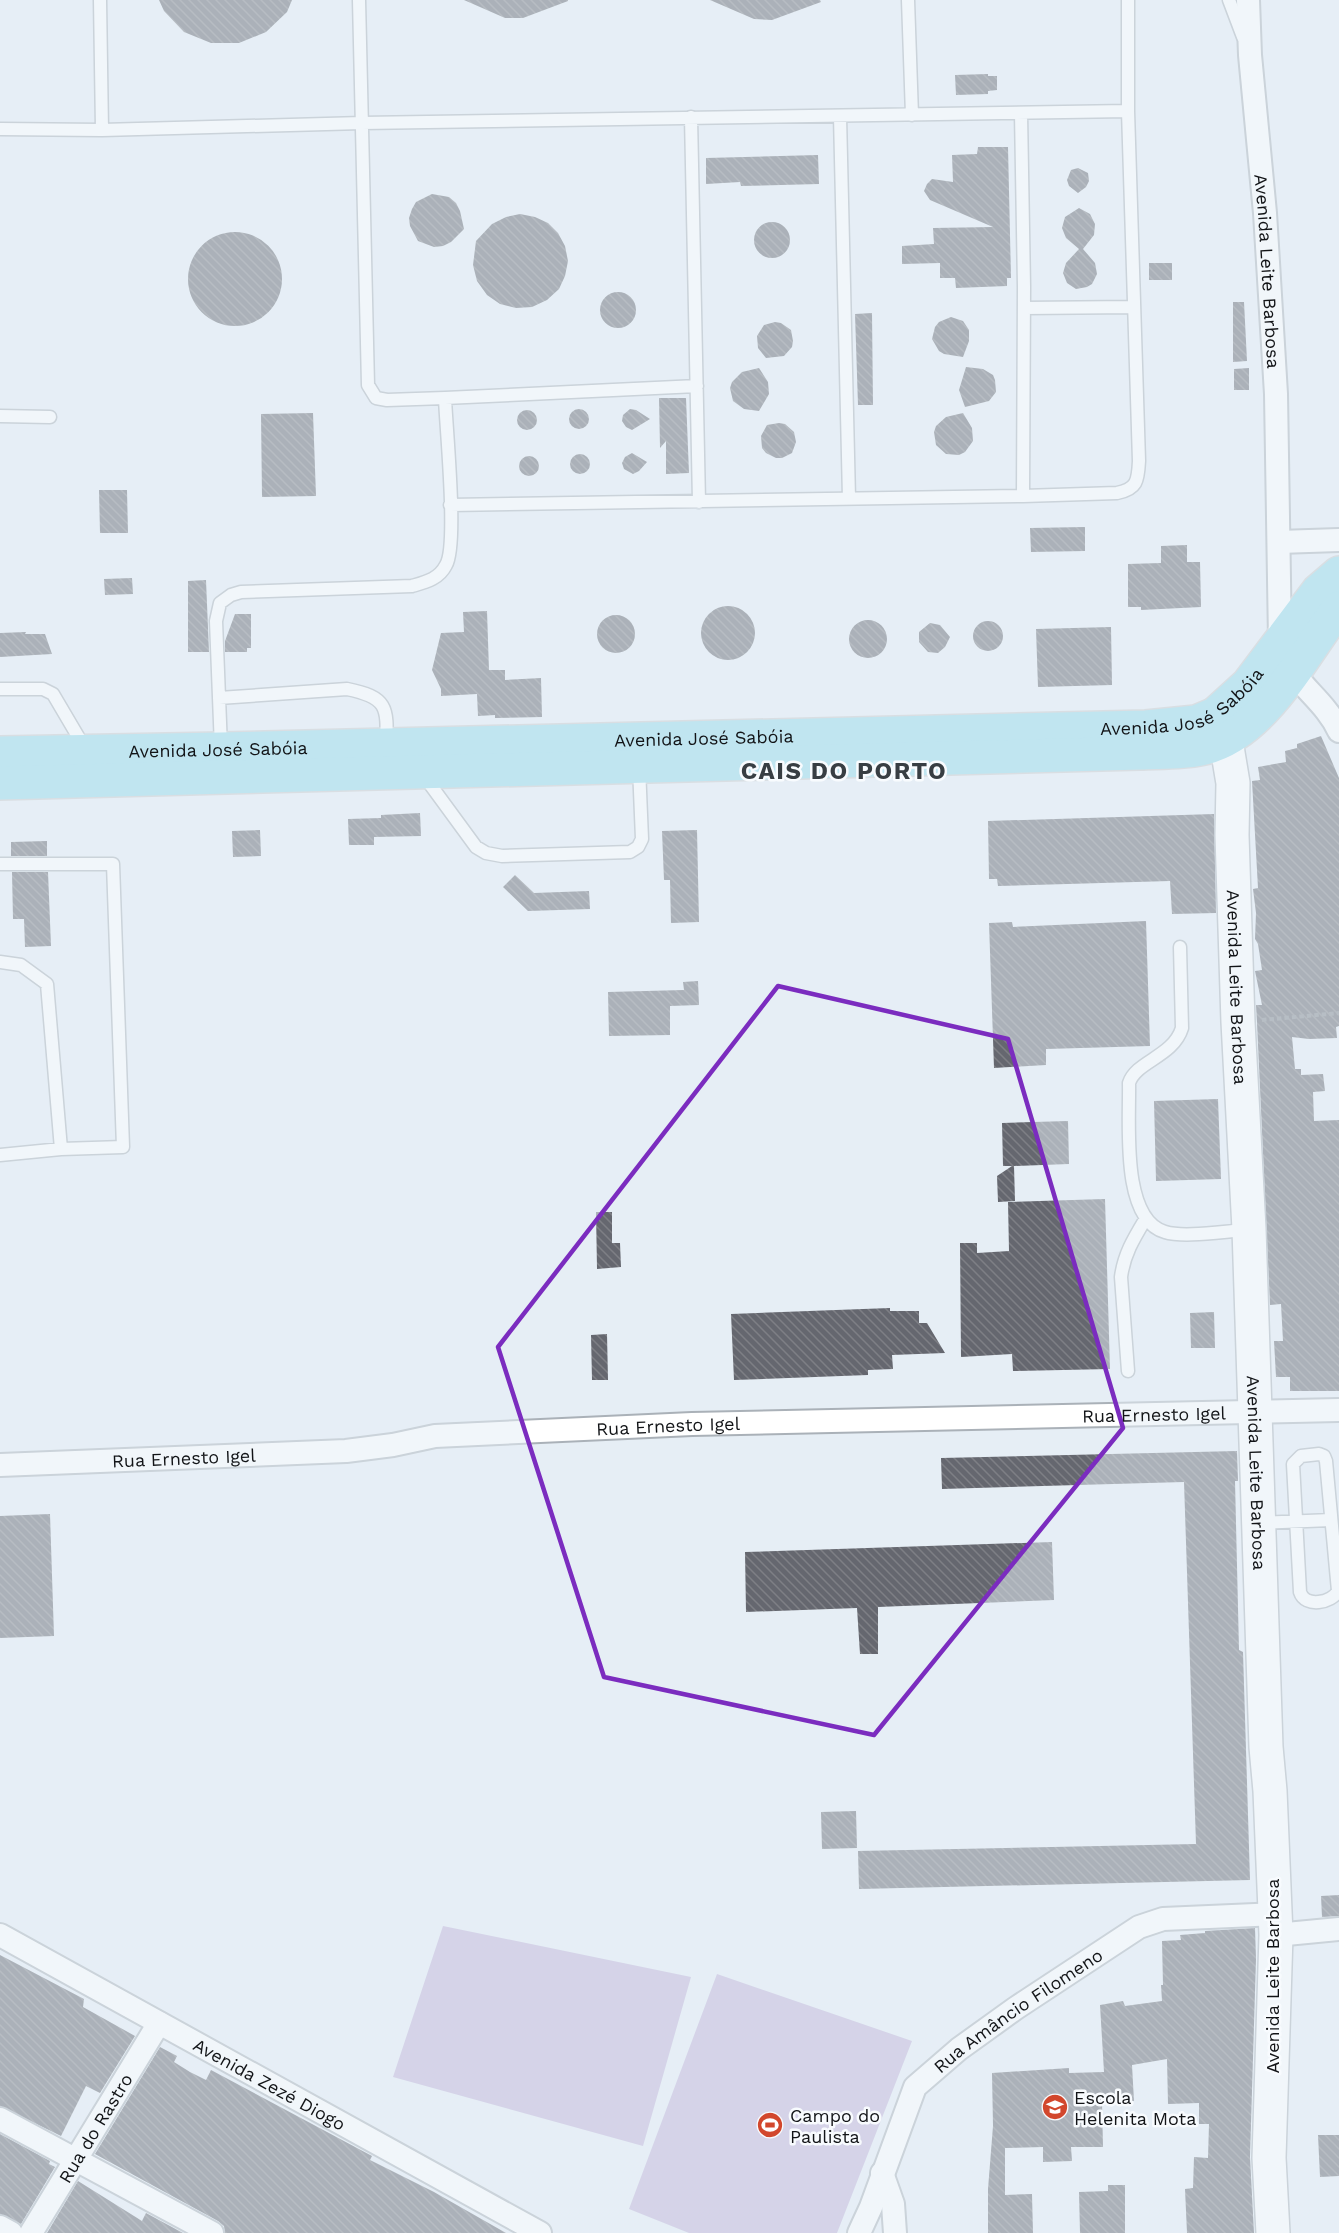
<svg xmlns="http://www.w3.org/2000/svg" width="1339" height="2233" viewBox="0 0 1339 2233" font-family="'Work Sans',sans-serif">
  <defs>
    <pattern id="building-back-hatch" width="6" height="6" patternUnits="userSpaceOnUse" patternTransform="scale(1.5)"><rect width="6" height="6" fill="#65676f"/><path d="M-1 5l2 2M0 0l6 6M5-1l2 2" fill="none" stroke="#7e7f85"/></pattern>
  </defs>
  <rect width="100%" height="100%" fill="#e6eef5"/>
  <path fill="#c1b2d8" d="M443,1926L691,1977L643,2146L393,2077Z
    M717,1974L912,2041L837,2233H689L629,2209Z"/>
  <path fill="url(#building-back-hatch)" d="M159,0H292L287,12L266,32L239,43H211L184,32L164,11Z
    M464,0H568V1L523,18H505Z
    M710,0H820L821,2L772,20L754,19Z
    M988,74V76H997V90L988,91V94L956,95L955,75Z
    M978,147H1008L1011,278H1007V286L956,288L955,278H940V263L902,264V246L934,244L933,228L993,227L930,200L924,191L927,184L932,179L953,182L952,155L977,154Z
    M818,155L819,184L741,186L740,182L706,184V158Z
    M1078,168L1088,173L1089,181L1086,187L1078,193L1069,186L1067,180L1071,170Z
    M432,194L449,197L456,203L460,211L464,229L451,242L443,246L434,247L418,241L410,226L409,218L412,209L416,202Z
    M1079,208L1090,214L1095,224L1094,235L1083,249L1095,263L1097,274L1092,284L1087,287L1076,289L1067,283L1063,273L1066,263L1079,249L1066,238L1062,228L1065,217Z
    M520,214L535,217L548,223L558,233L565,246L568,261L565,276L559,289L547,300L532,307L516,308L500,304L487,295L477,281L473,265L476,241L492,224L506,217Z
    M754 240a18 18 0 1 1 36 0a18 18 0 1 1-36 0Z
    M188 279a47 47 0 1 1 94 0a47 47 0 1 1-94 0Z
    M1149,263H1172V280H1149Z
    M600 310a18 18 0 1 1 36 0a18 18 0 1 1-36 0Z
    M1233,302H1244L1247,361L1233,362Z
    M872,313L873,405H858L855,314Z
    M951,317L963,321L969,330V341L963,357L944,354L939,351L932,339L935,327L939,322Z
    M775,322L781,323L791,330L793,341L792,347L784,356L766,358L758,348L757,336L764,325Z
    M966,367L983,369L993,375L995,380L996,392L989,401L965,407L959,390Z
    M759,368L768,382L769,394L759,411L744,409L733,401L730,388L732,382L742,372Z
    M1249,368V390H1234V369Z
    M659,398H686L689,473L666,474V441L660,448Z
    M630,409L636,410L650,419L632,430L626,427L622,421L623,415Z
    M569 419a10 10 0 1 1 20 0a10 10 0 1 1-20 0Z
    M517 420a10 10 0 1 1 20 0a10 10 0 1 1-20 0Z
    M313,413L316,496L262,497L261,414Z
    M963,413L972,428L973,441L965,452L959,455L946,454L936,445L934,432L936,426L946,417Z
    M779,423L785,424L794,432L796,442L792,453L782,458H776L766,453L762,448L761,436L767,425Z
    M632,453L647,462L639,471L633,474L624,469L622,463L625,457Z
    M570 464a10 10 0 1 1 20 0a10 10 0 1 1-20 0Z
    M519 466a10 10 0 1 1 20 0a10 10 0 1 1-20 0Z
    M99,490H127L128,533H100Z
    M1085,527V551L1031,552L1030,528Z
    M1187,545V562H1200L1201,607L1141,610V607H1128V564L1161,563V546Z
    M132,578L133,594L105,595L104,579Z
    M206,580L209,652H188V581Z
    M701 633a27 27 0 1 1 54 0a27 27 0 1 1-54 0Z
    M487,611L489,670H505V680L541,678L542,717L495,718V715L478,716L477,694L441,696V689L432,670L441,633L464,632L463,612Z
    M235,614H251V648H247V652H225V641Z
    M597 634a19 19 0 1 1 38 0a19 19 0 1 1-38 0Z
    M849 639a19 19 0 1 1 38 0a19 19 0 1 1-38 0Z
    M973 636a15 15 0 1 1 30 0a15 15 0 1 1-30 0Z
    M930,623L940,625L950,637L945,647L938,653L928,652L919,642V632Z
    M1111,627L1112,685L1038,687L1036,629Z
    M26,632L25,634H45L52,654L0,657V633Z
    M1321,736L1339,778V1026L1336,1027L1337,1038L1309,1039L1292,1037L1295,1069H1301V1075L1323,1074L1325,1091L1313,1092L1314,1121L1339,1120V1391H1290V1377H1276L1274,1341H1283L1281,1304L1270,1305L1257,1023L1256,1005H1262L1255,971L1262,970L1258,944L1255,939L1256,913L1253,889L1258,888L1252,781L1260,780L1258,767L1286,762L1285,751L1297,748V744Z
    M420,813L421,836L374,837V845H349L348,819L381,818V815Z
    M1214,814L1216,913L1172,914L1170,881L998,886L997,879H989L988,821Z
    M260,830L261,856L233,857L232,831Z
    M697,830L699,922L671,923L670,880H664L662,831Z
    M47,841V856H11V842Z
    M12,872H48L51,946L25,947L24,919H13Z
    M515,875L534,893L589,891L590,909L528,911L503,887Z
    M1146,921L1150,1046L1046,1049V1065L994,1068L989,923L1012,922L1013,927Z
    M698,981L699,1005L670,1006V1035L609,1036L608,992L684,990L683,982Z
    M1218,1099L1221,1179L1156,1181L1154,1101Z
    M1068,1121L1069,1164L1014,1166L1015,1201L998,1202L997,1176L1012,1166H1003L1002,1123Z
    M1105,1199L1110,1369L1013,1371L1012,1354L961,1357L960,1243H977V1253L1009,1251L1008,1202Z
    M596,1212H612V1243H620L621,1267L597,1269Z
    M890,1308V1311H919V1323H927L945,1353L892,1355L893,1369L868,1370V1375L734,1380L731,1314Z
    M1214,1312L1215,1348H1191L1190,1313Z
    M607,1334L608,1380H592L591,1335Z
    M1237,1451L1238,1481H1235L1239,1650L1243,1652L1250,1880L859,1889L858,1851L1196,1844L1184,1482L942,1489L941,1458Z
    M50,1514L54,1636L0,1638V1516Z
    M1052,1542L1054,1600L878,1607V1654H860L857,1608L746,1612L745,1552Z
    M856,1811L857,1848L822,1849L821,1812Z
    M1339,1895V1916L1322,1917L1321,1896Z
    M1255,1928L1256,1959L1250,2157L1254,2233H1187L1185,2189L1193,2188L1194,2157L1208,2158L1209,2124H1199V2103L1168,2104L1167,2059L1132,2065L1134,2101L1102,2102L1103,2147H1071L1072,2161L1043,2162V2147L1005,2148V2195L1032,2194L1033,2233H988V2189L993,2126L992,2073L1069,2068V2073L1104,2072L1100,2005L1123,2001L1125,2006L1162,2001L1161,1985H1163L1162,1941L1181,1940L1180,1935L1205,1933V1931Z
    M0,1955L84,1999L83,2007L135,2036L100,2093L86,2086L61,2136L0,2106Z
    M160,2047L177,2056L174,2062L190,2072L206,2080L211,2070L372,2156L370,2160L434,2192L506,2233H225L224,2226L218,2221L95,2154Z
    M0,2134L50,2161L49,2164L55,2167L21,2224L0,2214Z
    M1318,2135H1339V2176L1320,2177Z
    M78,2181L142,2221L146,2213L183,2233H47Z
    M1108,2185H1125V2233H1080L1079,2192L1108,2191Z"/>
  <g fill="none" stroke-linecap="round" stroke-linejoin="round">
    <g stroke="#aab1b8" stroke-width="15">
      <path id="lane" d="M100,0L102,130
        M359,0L368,385L376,398L387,400L445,398L697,386
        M908,0L912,115
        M1229,0L1243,37
        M1021,113L1024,287L1023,496
        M840,116L849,498
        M691,117L699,502
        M0,129L102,130L362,123L1128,111
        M1024,308L1134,307
        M0,416L50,417
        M450,505L1023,496L1117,493C1137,489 1138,481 1139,461L1128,111V0
        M0,689H43L53,694L86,750
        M219,698L347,689C387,697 388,707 386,744
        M221,748L216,621L220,603L231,595L241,592L412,586C426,582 439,579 446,565C458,545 446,428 445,398
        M424,776L476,847L486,853L502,856L630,852L638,847L642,839L639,767
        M0,864H113L123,1147L61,1149L47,984L21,965L0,962
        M1180,947L1182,1028C1173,1057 1136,1061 1129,1083C1130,1120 1120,1219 1165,1232C1184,1238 1226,1231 1248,1230
        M0,1155L61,1149
        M1128,1371L1121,1277C1124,1254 1134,1238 1146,1218
        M1319,1454L1324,1456L1326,1461L1338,1591C1332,1603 1305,1608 1300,1592L1293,1464L1301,1456Z
        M1259,1523L1331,1520"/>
    </g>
    <g stroke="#aab1b8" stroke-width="26">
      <g id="street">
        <path id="s1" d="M1248,0L1250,55L1265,213L1276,394L1280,641C1281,647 1283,654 1285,659C1298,686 1326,702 1339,731"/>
        <path d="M1279,542L1339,540"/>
        <path id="s2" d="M0,1465L346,1451L393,1445L435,1436L692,1424L1339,1410"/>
        <path id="s3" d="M0,1935L540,2233"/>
        <path d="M1276,1935L1339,1929"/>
        <path d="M0,2119L212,2233"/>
        <path d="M882,2173L893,2204L895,2233"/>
        <path d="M0,2227L11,2233"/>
        <path id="s4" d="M31,2233L159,2023"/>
        <path id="s5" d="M859,2233L871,2207L915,2087L959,2049L1016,2008L1139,1927L1163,1919L1276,1914"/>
      </g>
    </g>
    <g stroke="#aab1b8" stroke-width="36">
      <g id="secondary">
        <path id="s6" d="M1215,714L1226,741L1233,783L1232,835L1238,1022L1249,1229L1266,1747L1270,1791L1276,1935L1269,2158L1273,2233"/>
      </g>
    </g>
    <g stroke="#cbcbcc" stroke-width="36">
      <g id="primary">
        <path id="s7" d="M0,753L221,749L1146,727L1196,722L1215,714L1248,684L1318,591L1339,573"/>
        <path d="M0,783L1140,753C1159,752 1181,753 1200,749C1263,737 1303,654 1339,608"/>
      </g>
    </g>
    <path stroke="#7f8489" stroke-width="4" stroke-dasharray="4.5 3" stroke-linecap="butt" d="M1262,1020L1339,1013"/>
    <use href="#lane" stroke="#fff" stroke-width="12"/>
    <use href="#street" stroke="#fff" stroke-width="22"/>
    <use href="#secondary" stroke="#fff" stroke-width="33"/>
    <use href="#primary" stroke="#92d9e8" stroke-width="33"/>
  </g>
  <path d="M0 0H1339V2233H0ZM778,986L1008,1039L1123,1428L874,1735L604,1677L498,1347Z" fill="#e6eef5" fill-opacity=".55" fill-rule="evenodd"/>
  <path fill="none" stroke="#7b2cbf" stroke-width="4.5" stroke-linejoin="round" d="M778,986L1008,1039L1123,1428L874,1735L604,1677L498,1347Z"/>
  <defs>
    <g id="school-disc" transform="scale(1.35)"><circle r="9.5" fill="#d2472d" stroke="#f8fbfe"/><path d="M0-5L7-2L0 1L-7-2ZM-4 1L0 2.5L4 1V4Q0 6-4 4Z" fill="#fff"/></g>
    <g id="stadium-disc" transform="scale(1.35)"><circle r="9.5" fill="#d2472d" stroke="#f8fbfe"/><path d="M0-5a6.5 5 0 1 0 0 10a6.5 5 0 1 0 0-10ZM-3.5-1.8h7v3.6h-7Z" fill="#fff"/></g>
  </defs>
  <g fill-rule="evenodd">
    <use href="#school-disc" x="1055" y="2107"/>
    <use href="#stadium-disc" x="770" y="2125"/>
  </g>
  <g text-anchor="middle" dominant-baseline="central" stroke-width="5" stroke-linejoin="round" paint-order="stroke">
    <g font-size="18" fill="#121417" stroke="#f8fbfe">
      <text stroke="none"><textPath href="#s1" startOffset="272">Avenida Leite Barbosa</textPath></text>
      <text stroke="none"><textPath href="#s7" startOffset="1190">Avenida José Sabóia</textPath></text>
      <text stroke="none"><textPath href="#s7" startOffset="704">Avenida José Sabóia</textPath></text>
      <text stroke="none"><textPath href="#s7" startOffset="218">Avenida José Sabóia</textPath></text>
      <text stroke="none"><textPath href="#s6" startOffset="276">Avenida Leite Barbosa</textPath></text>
      <text stroke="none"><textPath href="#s2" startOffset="1156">Rua Ernesto Igel</textPath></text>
      <text stroke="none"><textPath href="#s2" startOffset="670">Rua Ernesto Igel</textPath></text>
      <text stroke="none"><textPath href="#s2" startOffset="184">Rua Ernesto Igel</textPath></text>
      <text stroke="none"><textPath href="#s6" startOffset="762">Avenida Leite Barbosa</textPath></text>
      <text transform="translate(1272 1976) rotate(-90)">Avenida Leite Barbosa</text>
      <text stroke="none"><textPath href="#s5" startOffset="285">Rua Amâncio Filomeno</textPath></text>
      <text stroke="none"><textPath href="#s3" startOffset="308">Avenida Zezé Diogo</textPath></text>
      <text stroke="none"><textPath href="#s4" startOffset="123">Rua do Rastro</textPath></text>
    </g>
    <g font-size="18" fill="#121417" stroke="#f8fbfe" text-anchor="start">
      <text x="1074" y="2097">Escola<tspan x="1074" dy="21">Helenita Mota</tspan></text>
      <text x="790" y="2115">Campo do<tspan x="790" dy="21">Paulista</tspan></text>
    </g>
    <g font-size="24" font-weight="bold" letter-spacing="1.5" fill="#383e43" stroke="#f8fbfe">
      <text x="844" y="771">CAIS DO PORTO</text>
    </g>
  </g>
</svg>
